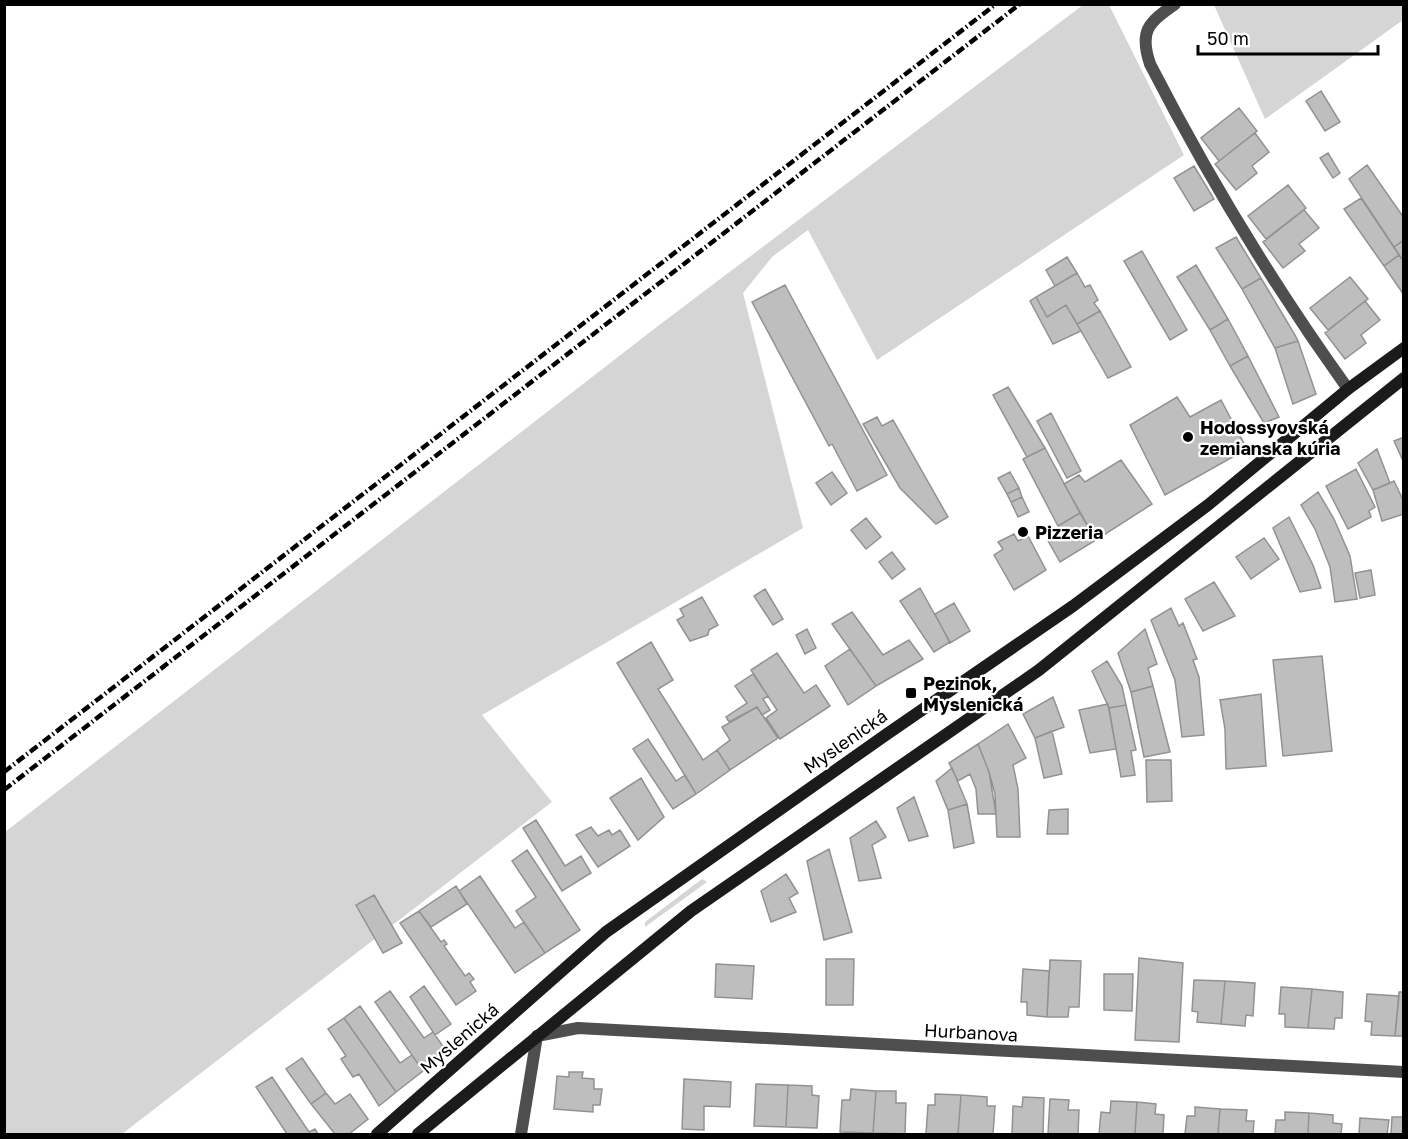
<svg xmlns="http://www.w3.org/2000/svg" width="1408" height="1139" viewBox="0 0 1408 1139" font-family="'Golos Text',sans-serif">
  <rect width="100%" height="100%" fill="#fff"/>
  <path fill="#d5d5d5" d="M1083,5H1109L1184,155L877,360L808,230L772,257L743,293L803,528L482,715L552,802L122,1134H5V832L654,329Z
    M1214,5H1403V20L1265,119Z
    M702,879L707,882L645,927V922Z"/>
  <path fill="#bebebe" stroke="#929292" stroke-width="1.5" d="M1321,91L1340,122L1325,131L1306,101Z
    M1239,108L1257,131L1219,161L1201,138Z
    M1255,133L1269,152L1252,166L1257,173L1236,190L1215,164Z
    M1328,153L1340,173L1333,178L1320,158Z
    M1367,165L1404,218V240L1394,247L1349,179Z
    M1194,166L1214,199L1194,211L1174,178Z
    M1288,185L1306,208L1266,239L1248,216Z
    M1361,198L1399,255L1384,266L1344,209Z
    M1304,210L1319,228L1299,244L1305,251L1283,268L1263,242Z
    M1236,237L1261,278L1242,289L1216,248Z
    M1404,240V262L1394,247Z
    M1142,251L1187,330L1170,340L1124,261Z
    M1399,255L1404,262V295L1384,266Z
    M1067,257L1077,273L1055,286L1046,270Z
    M1196,265L1228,319L1210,330L1177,277Z
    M1077,273L1085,287L1090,285L1098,300L1094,303L1100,311L1077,324L1066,305L1047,317L1036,297Z
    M1350,277L1368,299L1328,330L1310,308Z
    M1261,278L1295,335L1298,341L1275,348L1242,289Z
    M785,285L887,475L857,491L832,444L829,446L752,302Z
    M1036,297L1047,317L1066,305L1081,331L1053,344L1030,301Z
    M1365,301L1380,320L1361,335L1366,343L1345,359L1325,333Z
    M1100,311L1131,367L1108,378L1077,324Z
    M1228,319L1248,356L1230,366L1210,330Z
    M1298,341L1316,394L1293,404L1275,348Z
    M1248,356L1279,417L1264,423L1230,366Z
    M1008,387L1045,448L1027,457L993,395Z
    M1177,397L1190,417L1221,400L1247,449L1165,495L1130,425Z
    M1051,413L1081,471L1067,478L1037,421Z
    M877,417L882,426L893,420L948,517L936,524L900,488L863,424Z
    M1404,437V463L1394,441Z
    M1045,448L1080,513L1058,526L1023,459Z
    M1377,449L1390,483L1373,490L1358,463Z
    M1121,460L1152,504L1096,540L1064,484L1079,475L1085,482Z
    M1356,469L1375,507L1369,511L1371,517L1348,529L1326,486Z
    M832,472L847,493L831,505L816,483Z
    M1010,472L1019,488L1007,494L998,478Z
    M1394,481L1404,502V514L1382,521L1373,490Z
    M1019,488L1022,497L1011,502L1007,494Z
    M1318,492L1334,519L1350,556L1357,599L1335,602L1330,567L1315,529L1301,505Z
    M1022,497L1029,512L1018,517L1011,502Z
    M1080,513L1096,540L1060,562L1047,539L1060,531L1058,526Z
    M1289,517L1313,565L1321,588L1300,592L1273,528Z
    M866,518L881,537L866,549L851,530Z
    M1014,534L1018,541L1028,536L1046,570L1014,590L994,555L1003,549L998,542Z
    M1264,538L1279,559L1251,579L1236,557Z
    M892,552L905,569L892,579L879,562Z
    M1371,570L1375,595L1360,598L1355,573Z
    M1214,582L1235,616L1203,631L1185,599Z
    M920,588L950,642L934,652L900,601Z
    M765,589L783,619L773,625L754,596Z
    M702,597L718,625L709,630L708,635L690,641L677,620L684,616L680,609Z
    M954,603L970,631L950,643L935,614Z
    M1171,608L1179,626L1183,623L1197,659L1193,660L1199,677L1204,735L1182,737L1175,680L1151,620Z
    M852,612L883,655L909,640L923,659L876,686L832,624Z
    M807,629L816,648L805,654L796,635Z
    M1145,629L1157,664L1148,668L1153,686L1131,692L1118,653Z
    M651,642L673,680L658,689L703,760L717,750L730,770L696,794L617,663Z
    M850,649L876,686L848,705L825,666Z
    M777,653L804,693L816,685L830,706L780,739L766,718L777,710L751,670Z
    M1322,656L1332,751L1283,756L1273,660Z
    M1107,661L1122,686L1126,705L1109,708L1092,671Z
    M753,674L768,696L763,699L770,710L762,715L757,707L729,722L726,717L747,703L735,686Z
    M1153,686L1170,752L1144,757L1131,692Z
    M1261,694L1266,766L1226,769L1225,729L1220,700Z
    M1053,697L1064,727L1035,738L1023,714Z
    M1108,704L1116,749L1090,753L1079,710Z
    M1126,705L1136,750L1131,751L1135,775L1121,777L1109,708Z
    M757,707L778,738L730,770L717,750L730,740L722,727Z
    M1008,724L1026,758L1013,765L1018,789L1020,837H997L995,794L989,772L978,744Z
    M1052,731L1062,774L1044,778L1035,738Z
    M648,739L676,781L685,775L696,794L673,809L633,749Z
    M978,744L989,772L996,814H978L976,789L970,774L958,781L949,763Z
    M1146,760H1171L1172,801L1147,802Z
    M952,768L967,804L948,810L936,781Z
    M641,778L664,817L638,840L610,798Z
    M914,797L928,836L909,841L897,808Z
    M967,804L974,843L954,848L948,810Z
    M1068,809V834H1047L1049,810Z
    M536,820L565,866L581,856L591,873L562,891L523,828Z
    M876,821L886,837L872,845L881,878L859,881L850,838Z
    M591,827L598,836L609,830L612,835L620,830L630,846L598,867L576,835Z
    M829,849L852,932L824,940L807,861Z
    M527,850L580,930L545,953L516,911L536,897L512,861Z
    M786,874L798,893L789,898L796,912L771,922L761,891Z
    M480,876L515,928L524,922L545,953L515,973L459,891Z
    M456,886L467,904L431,927L419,911Z
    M374,895L402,943L383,953L356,905Z
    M419,911L441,942L444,940L447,944L444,946L465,976L469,973L474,979L470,982L476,991L456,1005L400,923Z
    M1139,958L1183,963L1179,1042L1135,1040Z
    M826,959H854L853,1005H826Z
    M1050,960L1081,961L1079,1007H1069L1068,1017H1047Z
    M716,964L754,966L752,999L715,997Z
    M1023,969L1049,971L1047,1017L1027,1015V1002H1021Z
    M1104,974H1133L1132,1011L1104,1010Z
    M1194,980L1225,981L1221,1024L1197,1022L1198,1012L1192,1011Z
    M1225,981L1255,983L1253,1016L1246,1015L1245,1026L1221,1024Z
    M424,986L451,1024L435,1035L410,997Z
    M1281,987L1312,989L1308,1028L1285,1027V1014H1279Z
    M1312,989L1343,992L1342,1018H1335L1334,1029L1308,1028Z
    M390,991L424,1038L433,1032L447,1052L423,1071L375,1002Z
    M1399,992H1404V1036H1395Z
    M1367,994L1399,996L1395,1036L1371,1035L1372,1022L1365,1021Z
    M360,1006L400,1063L412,1055L423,1071L396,1092L344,1018Z
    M344,1018L396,1092L379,1106L359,1074L353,1077L341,1059L346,1056L328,1029Z
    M302,1058L326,1093L311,1104L286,1069Z
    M569,1072H583L582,1078L594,1079V1089H602L600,1105H593V1112L554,1109L557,1076L569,1077Z
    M272,1077L309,1132L315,1129L318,1134H287L256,1087Z
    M684,1079L731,1082L730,1107L704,1106V1130L682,1129Z
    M756,1084L788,1085L786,1127L754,1126Z
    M788,1085L812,1086V1095L819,1096L817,1128L786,1127Z
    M851,1089L876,1091L873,1133L840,1132L842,1100H850Z
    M876,1091H896V1103H906L905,1134L873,1133Z
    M326,1093L335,1104L350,1094L368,1119L349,1134H335L311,1104Z
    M935,1094L961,1095L958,1134H926L928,1105H935Z
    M961,1095L987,1097V1106H995L993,1134H958Z
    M1023,1097L1044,1098L1043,1134H1012L1013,1106L1022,1107Z
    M1050,1099L1069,1100L1068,1110H1079L1078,1134H1048Z
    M1111,1101L1137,1102L1135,1134H1099L1101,1112L1110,1113Z
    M1137,1102L1156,1104L1155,1114L1164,1115L1163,1134H1135Z
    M1195,1107L1220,1109L1218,1134H1185L1187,1116H1195Z
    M1220,1109L1247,1110L1246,1121H1254L1253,1134H1218Z
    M1285,1112L1309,1113L1308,1134H1275L1276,1120H1285Z
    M1309,1113L1333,1115V1123L1342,1124L1341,1134H1308Z
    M1392,1117H1404V1134H1391Z
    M1360,1118L1389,1120L1387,1134H1359Z"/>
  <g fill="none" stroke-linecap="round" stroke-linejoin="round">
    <path stroke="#4e4e4e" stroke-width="12" d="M1175,4C1148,23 1139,31 1150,64C1208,177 1274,286 1348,389"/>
    <path stroke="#4e4e4e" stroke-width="12" d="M521,1134L537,1036L578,1028L1404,1072"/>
    <path stroke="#1b1b1b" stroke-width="12" d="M377,1134L606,932L887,734L1073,606L1208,505L1348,389L1404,348
      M418,1134L691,911L1039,670L1404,378"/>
    <path stroke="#000" stroke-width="4.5" stroke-dasharray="9 3 1.5 3" stroke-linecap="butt" d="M4,772L996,4
      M4,790L1020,4"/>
  </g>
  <g fill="#000" stroke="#fff" stroke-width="2">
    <circle cx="1188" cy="437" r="6"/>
    <circle cx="1023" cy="532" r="6"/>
    <rect x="905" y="687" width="12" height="12" rx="3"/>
  </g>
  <g text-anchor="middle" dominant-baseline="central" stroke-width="4.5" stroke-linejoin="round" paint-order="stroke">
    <g font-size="18" font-weight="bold" fill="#000" stroke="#fff" text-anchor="start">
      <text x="1200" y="427">Hodossyovská<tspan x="1200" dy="21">zemianska kúria</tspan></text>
      <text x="1035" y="532">Pizzeria</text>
      <text x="923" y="683">Pezinok,<tspan x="923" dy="21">Myslenická</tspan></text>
    </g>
    <g font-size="18" fill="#000" stroke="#fff">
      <text transform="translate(845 741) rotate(-35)">Myslenická</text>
      <text transform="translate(971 1032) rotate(3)">Hurbanova</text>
      <text transform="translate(459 1038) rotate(-41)">Myslenická</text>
    </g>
  </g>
  <rect width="1408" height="1139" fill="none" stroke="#000000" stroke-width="12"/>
  <path d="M1198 45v9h180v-9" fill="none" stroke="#000000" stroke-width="3"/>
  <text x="1207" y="45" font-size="18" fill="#000000" stroke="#ffffff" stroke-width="4.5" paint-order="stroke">50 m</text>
</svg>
